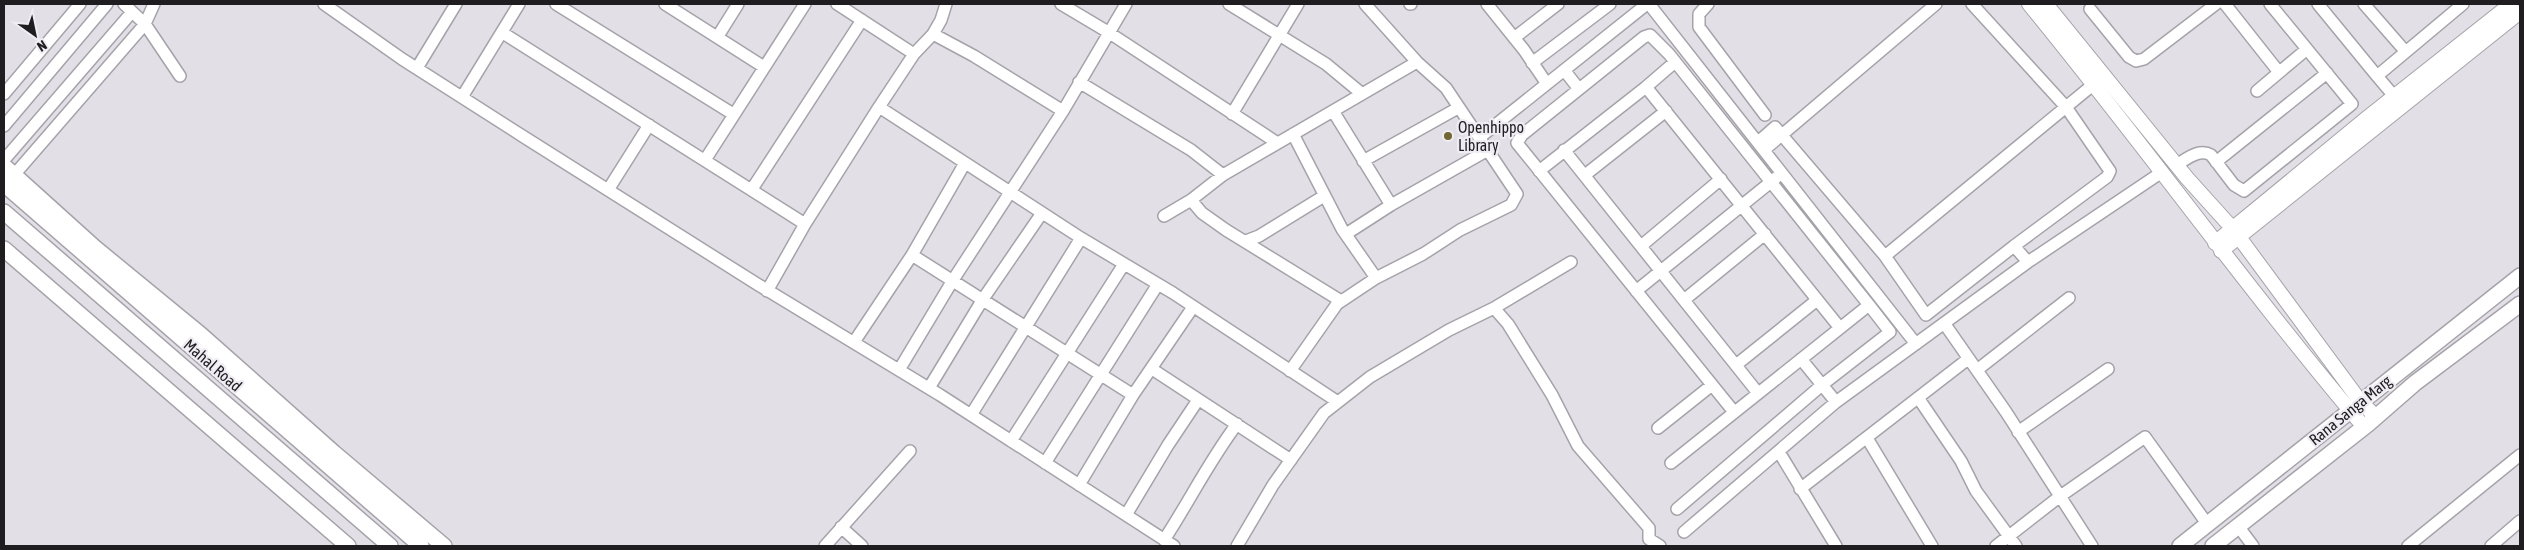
<svg xmlns="http://www.w3.org/2000/svg" width="2524" height="550" viewBox="0 0 2524 550" font-family="'Asap Condensed',sans-serif">
  <rect width="100%" height="100%" fill="#e3dfe6"/>
  <g fill="none" stroke-linecap="round" stroke-linejoin="round">
    <g stroke="#a6a2a9" stroke-width="14">
      <path id="minor" d="M124,4L145,24L154,4
        M324,4L402,59L524,137L757,284L940,395L1174,546
        M556,4L733,114
        M665,4L764,67
        M837,4L914,54L933,34L974,56L1063,111L1126,4
        M1061,4L1108,32L1276,142
        M1229,4L1326,64L1361,93
        M1365,4L1417,62
        M1410,4H1411
        M1487,4L1524,50L1547,84
        M1649,4L1916,344
        M1708,4L1699,14V27L1765,115
        M1972,4L2066,107L2110,171L2107,177L2014,246
        M2225,4L2278,71
        M2318,4L2377,76
        M2364,4L2405,51
        M2090,9L2129,57L2136,61L2144,59L2216,4
        M503,33L805,224
        M933,34L941,20L946,4
        M718,36L738,4
        M1514,38L1558,4
        M1532,63L1610,4
        M417,68L456,4
        M1564,70L1579,89
        M1079,82L1191,150L1223,175
        M1646,87L1675,62
        M2257,91L2307,49
        M4,94L80,4
        M462,97L519,4
        M2399,102L2377,76L2463,4
        M879,107L914,54
        M1333,111L1391,205
        M1232,114L1298,4
        M4,126L107,4
        M1293,134L1342,229L1376,278
        M1479,138L1647,4
        M1758,142L1775,127L1885,256
        M1564,150L1758,393
        M1764,150L1936,4
        M4,160L132,12
        M705,160L805,4
        M1363,161L1458,108
        M2216,162L2327,73
        M2176,165C2187,159 2199,148 2211,155L2234,185L2244,191L2352,104L2270,4
        M1539,171L1646,87L1840,328
        M14,175L145,24L180,76
        M1585,175L1666,111
        M752,189L862,20
        M608,190L649,125
        M1191,200L1202,213L1226,230L1341,301
        M1164,216L1191,200L1223,175L1417,62L1446,88L1517,194L1511,205L1460,230L1423,254L1376,278L1337,304L1290,371
        M1346,234L1391,205L1488,150
        M1246,241L1259,236L1324,196
        M1641,246L1721,179
        M912,255L1133,395
        M2028,262L2014,246L1926,315L1885,256L2100,79
        M767,291L805,224L879,107L1081,238L1173,293L1338,402
        M1636,291L1777,177
        M1684,300L1765,234
        M1494,308L1571,262
        M1944,323L2006,412L2092,546
        M854,342L912,255L965,163
        M1801,359L1836,402
        M1736,365L1817,300
        M1152,369L1291,460
        M899,370L953,280L1063,111
        M1977,370L2069,298
        M929,388L983,299L1042,213
        M1919,399L1961,461L1976,491L2016,546
        M1734,412L1517,143L1522,135L1644,37L1650,35L1669,54L1869,305
        M971,415L1081,238
        M1658,428L1712,385
        M2018,432L2108,369
        M1867,438L1932,546
        M1011,441L1124,264
        M1779,452L1836,546
        M1045,463L1158,284
        M1671,463L1869,305L1890,332L1822,385L1677,509
        M1079,485L1133,395L1193,307
        M1800,489L1968,359
        M1126,515L1168,445L1198,400
        M2238,526L2253,546
        M841,527L862,546
        M1684,532L1836,402L2028,262L2162,172
        M1164,540C1189,502 1209,461 1237,424
        M825,546L910,451
        M1237,546L1273,485L1324,413L1370,377L1449,330L1494,308L1508,324L1552,395L1578,446L1649,528V539L1660,546
        M1996,546L2059,497L2145,437L2208,525
        M2408,546L2520,455
        M2491,546L2520,521"/>
    </g>
    <g stroke="#a6a2a9" stroke-width="16">
      <path id="tertiary" d="M2029,4C2143,143 2248,290 2364,427
        M2046,4L2187,178L2233,229L2360,401L2376,417
        M2215,243L2367,118L2511,4
        M2221,251L2520,12"/>
    </g>
    <g stroke="#a6a2a9" stroke-width="18">
      <path id="secondary" d="M4,166L95,248L201,335L334,453L444,546
        M4,184L421,546
        M4,212L390,546
        M4,249L348,546
        M2180,546L2520,276
        M2213,546L2368,424L2415,383L2520,304"/>
    </g>
    <use href="#minor" stroke="#fff" stroke-width="11"/>
    <use href="#tertiary" stroke="#fff" stroke-width="14"/>
    <use href="#secondary" stroke="#fff" stroke-width="15"/>
  </g>
  <circle fill="#716734" stroke="#f0ecf3" stroke-width="2" cx="1448" cy="136" r="5"/>
  <g text-anchor="middle" dominant-baseline="central" stroke-width="4.5" stroke-linejoin="round" paint-order="stroke">
    <g font-size="16" fill="#1f1d20" stroke="#f0ecf3" text-anchor="start">
      <text x="1458" y="127">Openhippo<tspan x="1458" dy="18">Library</tspan></text>
    </g>
    <g font-size="16" fill="#1f1d20" stroke="#f0ecf3">
      <text transform="translate(213 365) rotate(41)">Mahal Road</text>
      <text transform="translate(2350 410) rotate(-39)">Rana Sanga Marg</text>
    </g>
  </g>
  <rect width="2524" height="550" fill="none" stroke="#1f1d20" stroke-width="10"/>
  <g transform="translate(35 35) rotate(147)" stroke="#f0ecf3" stroke-width="4" paint-order="stroke">
  <path d="M0-4L9 19L0 12L-9 19Z" fill="#1f1d20"/>
  <text y="-8" font-size="14" font-weight="bold" text-anchor="middle" fill="#1f1d20">N</text>
  </g>
</svg>
